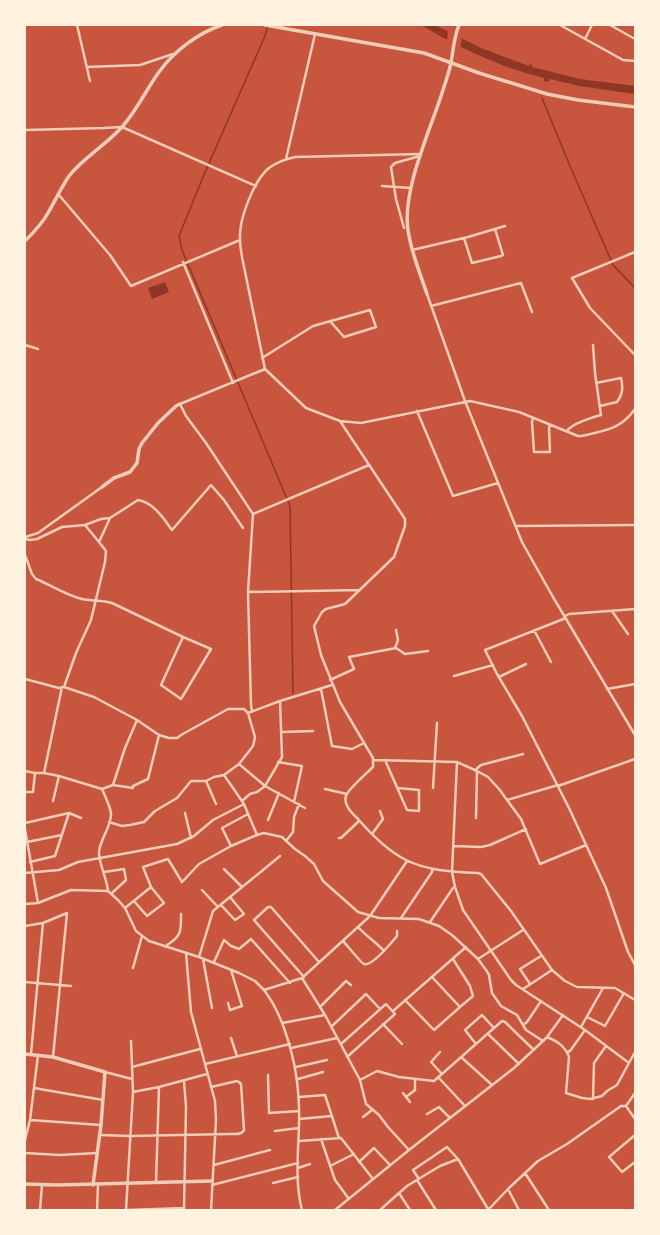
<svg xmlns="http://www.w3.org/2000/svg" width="660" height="1235" viewBox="0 0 660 1235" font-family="'PT Sans',sans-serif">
  <rect width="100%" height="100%" fill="#c8553d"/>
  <path fill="#8f3625" d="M421,25H435L481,48L529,66L530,64L532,65V67L580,79L635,86V94L579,86L550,79L548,82L544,81V78C500,67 459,48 421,25Z
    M165,282L169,292L152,299L148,288Z"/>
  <path fill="#c8553d" d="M448,30L462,37L460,49L447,42Z"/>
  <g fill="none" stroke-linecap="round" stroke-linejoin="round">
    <path stroke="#8f3625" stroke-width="1.5" d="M268,25L265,36L203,177L179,236L182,250L290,506L293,693
      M542,98L570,166L613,265L635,288"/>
    <path stroke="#f1ccb7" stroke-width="2.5" d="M77,25L90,81
      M560,25L623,60L635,61
      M610,25L635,39
      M585,39L592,25
      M87,67L140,65L173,54
      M25,130L104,128L122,127L256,186
      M420,154L295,157C286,159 277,162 269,168C254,180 239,219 240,238C240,245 241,251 242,257L265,369L306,408L340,421L405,519V526L394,557L345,604L326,609L322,612L314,626L321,655L340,702L373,758V767C367,773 347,790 346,796C343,805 352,813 358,819C371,834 388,851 406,860C428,871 454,872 478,873L481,874L511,911L552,970L565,981L577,987L615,988L635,1000
      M286,159L315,34
      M382,186L411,188
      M59,195L110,255L131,286L240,240
      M404,228L396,199L391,167L395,163L420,156
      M464,238L472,263L501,256L503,255L495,229
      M412,250L468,237L505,226
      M635,252L572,278L590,308L635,355
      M183,262L233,383
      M427,294L465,401L522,542L553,597L635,735
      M431,306L521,283L532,312
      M25,345L38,349
      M262,358L313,326L370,310L376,327L344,337L330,321
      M596,383L621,378C623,387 623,394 617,402L600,406
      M417,411L453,496L498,483
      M533,418L532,422L534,452H550L549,428L550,425
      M340,421L361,423L470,401L519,412L578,436H581C604,431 620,430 635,409
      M567,431C571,424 593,417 601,415L595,373L593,345
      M253,514L206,443L186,416L180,404L265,369
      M85,525L99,542
      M516,526L635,525
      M25,537L38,533L102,487
      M25,539L30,540L37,539L62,527L85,525L101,519L110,518L138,500C153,502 164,519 172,530L211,485L224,500L243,528
      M25,555L32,574L36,579C51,585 66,595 82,599C92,601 102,600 112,603L183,637L161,685L181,699L211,649L183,637
      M248,592L360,590
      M612,611L628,634
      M565,616L569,614L635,609
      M566,618L485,650L497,674L522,716L569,808L606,888L628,952L635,965
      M534,630L551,662
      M395,648L398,640L396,630
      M454,676L493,665
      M499,677L526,664
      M25,679L59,688L64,687L94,697L137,720L159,735L169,738H177L181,735L228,709H244L248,713L280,701L332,685
      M330,680L354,669L349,657L396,648L405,654L428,651
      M64,687L76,653L91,620L105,562L106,551L99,542L110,518
      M321,689L332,746L352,749L364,743
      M607,689L635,684
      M252,711L251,705L248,592L253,514L369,465
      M281,732L313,731
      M373,760L457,762L477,771L488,777L499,789L521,819L540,864L586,845
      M385,760L407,810L419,811V790L398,788
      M278,762L302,766L294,802
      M457,762L452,872L455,887L463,910L511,980L516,985L585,1030L629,1063
      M239,764L265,786L305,808
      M475,770L481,765L523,754
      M25,771L35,773H44L59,776L53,801
      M44,773L62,687
      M224,775L244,804L257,835
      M59,776L102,789L113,785L125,748L137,720
      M206,781L216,804
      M113,785L133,788V786L148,779L159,735
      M558,786L635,759
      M433,788L437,723
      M102,789C105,796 110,806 111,813C112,826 100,839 99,852C99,865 107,878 108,891
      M325,789L347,794
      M25,792H33L35,773
      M507,800L558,785
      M242,801L250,794L257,792L265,786L282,757L280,701
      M185,813L191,838
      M476,818L477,771
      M268,820L279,793
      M109,822L122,826L130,825L144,822L155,811L177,798L191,781H206L214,777L224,775L239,764L253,746L254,742L255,737L248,713
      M25,823L69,813L81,818
      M25,829L38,903
      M372,834L383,819L380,811
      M339,838H341L359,821
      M286,841L293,832L294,817L299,804
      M27,842L62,835
      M231,846L222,828L248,814
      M453,846L481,847L490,845L526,829
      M30,862L55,856L69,813
      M224,869L242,887
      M104,872L124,869L126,880L112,893
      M25,873L59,870L78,862L177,844L194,836L213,820L244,804
      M202,890L218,907
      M134,901L147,916L164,903L151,887L143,867L168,859L182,882L199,864L231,846L257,835L264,833L282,837L295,849L305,856L314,864L323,881L358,912L379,918L419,919L439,926L452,935L478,959L486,970L489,975L492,993L501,1006L517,1015L526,1030L543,1041L547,1037L563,1015
      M25,904L38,903L71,890L108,891L118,900L125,908L136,931L149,941L199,957L239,973L255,981L264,990L302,978L370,916L407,861
      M221,905L235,920L244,914L230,897
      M125,908L151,887
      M401,918L432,872V869
      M430,922L453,888L455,887
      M25,926L43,923L67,913L53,1057
      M358,927C366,936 376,942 384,951
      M343,941C346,944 362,964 364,964C372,967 392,942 397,936V931
      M166,947L167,945C182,936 181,930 181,914
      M186,953L191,1012L215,1101L216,1120L211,1210
      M199,957L213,911L280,856
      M203,959L212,1008
      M478,959L523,930
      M214,962L224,940L231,946L239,949L251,939L290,983
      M133,968L142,936
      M304,977L254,920L268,907H271L319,962
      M432,977L460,1007L473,996L470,986L453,959
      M302,978L325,1015L360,1080L377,1071L399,1077L434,1081L502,1021L505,1022L534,1050
      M25,982L71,986
      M530,984L520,969L541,956
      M523,989L552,970
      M264,990C273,1002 279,1014 284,1028C296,1062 300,1091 299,1127C298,1154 295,1184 302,1210
      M405,1000L434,1030L460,1007
      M228,1003L230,1010L242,1006L231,970
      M320,1007L346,981L351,985
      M393,1011L466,947
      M587,1017L605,1026L624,993
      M282,1023L325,1015
      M383,1024L402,1044
      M523,1025L527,1022L541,1001
      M331,1027L366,994L380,1009
      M581,1027L603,988
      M488,1034L519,1064
      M547,1037C557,1041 565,1046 569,1057L566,1093L582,1098L590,1099L602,1096L607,1091L617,1085L635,1052
      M231,1038L237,1056
      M341,1044L386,1004L395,1014L347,1057
      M476,1044L465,1030L482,1015L494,1028
      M291,1048L337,1038
      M440,1052L431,1062L442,1074
      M567,1052L570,1051L585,1030
      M31,1054L43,923
      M461,1057L492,1085
      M205,1064L290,1044
      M132,1067L200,1049
      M296,1067L327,1060
      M105,1072L132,1079
      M268,1075L269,1113L299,1111
      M438,1077L465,1106
      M298,1079L323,1072
      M360,1080L366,1104L379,1115L388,1127L409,1150
      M184,1081L186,1107L184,1210
      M34,1088L103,1100
      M133,1092L159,1087L207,1074
      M403,1093L410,1102
      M299,1097L325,1095L339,1138
      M406,1097L415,1090V1080
      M593,1099L594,1063L606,1046
      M626,1106L635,1119
      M427,1114L439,1107L450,1118
      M363,1117L372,1110
      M299,1119L332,1116
      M30,1120L101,1125
      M275,1131L299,1128
      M100,1135L130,1136L230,1134C235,1134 242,1135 244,1130L241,1084L239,1082L237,1081L211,1087
      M635,1135L609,1157L622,1172L635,1162
      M321,1139L335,1180L349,1199
      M25,1140L30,1120L38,1055
      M299,1141L341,1138L373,1179
      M25,1153L60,1155L97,1153
      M359,1162L374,1148L390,1165
      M214,1165L270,1150
      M330,1166L354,1154
      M298,1168L310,1164
      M525,1173L549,1210
      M419,1179L413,1170L447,1147L458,1159
      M417,1180L436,1210
      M156,1183L159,1087
      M273,1183L298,1177
      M212,1185L298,1163
      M508,1189L519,1210
      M399,1193L410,1210
      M40,1210L42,1185
      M97,1210L98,1184
      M126,1210L133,1092L131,1041
      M127,1210L184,1208
      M335,1210L409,1150L514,1068L543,1041
      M380,1210L407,1186L440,1166L458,1159L488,1209
      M488,1210L509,1188L538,1161L567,1144L621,1106H626L635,1093"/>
    <path stroke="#f1ccb7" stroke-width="3.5" d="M265,25L424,53L479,73L547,94L578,100L635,107
      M25,241C33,233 42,224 48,213C55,201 61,188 69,176C84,157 106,145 122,127C137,110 146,90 159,72C174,51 198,33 222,25
      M427,294C420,273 411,252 408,230C402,189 431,129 443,90C446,81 449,72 451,63C453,51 454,37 459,25
      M102,487L114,478L130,472L137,463L139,449L142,443L158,423L176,406L180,404
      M25,1054L53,1057L105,1072L101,1125L93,1185
      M25,1184L57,1185L212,1181"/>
  </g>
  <rect width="660" height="1235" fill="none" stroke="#fff3e0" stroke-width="52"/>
</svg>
